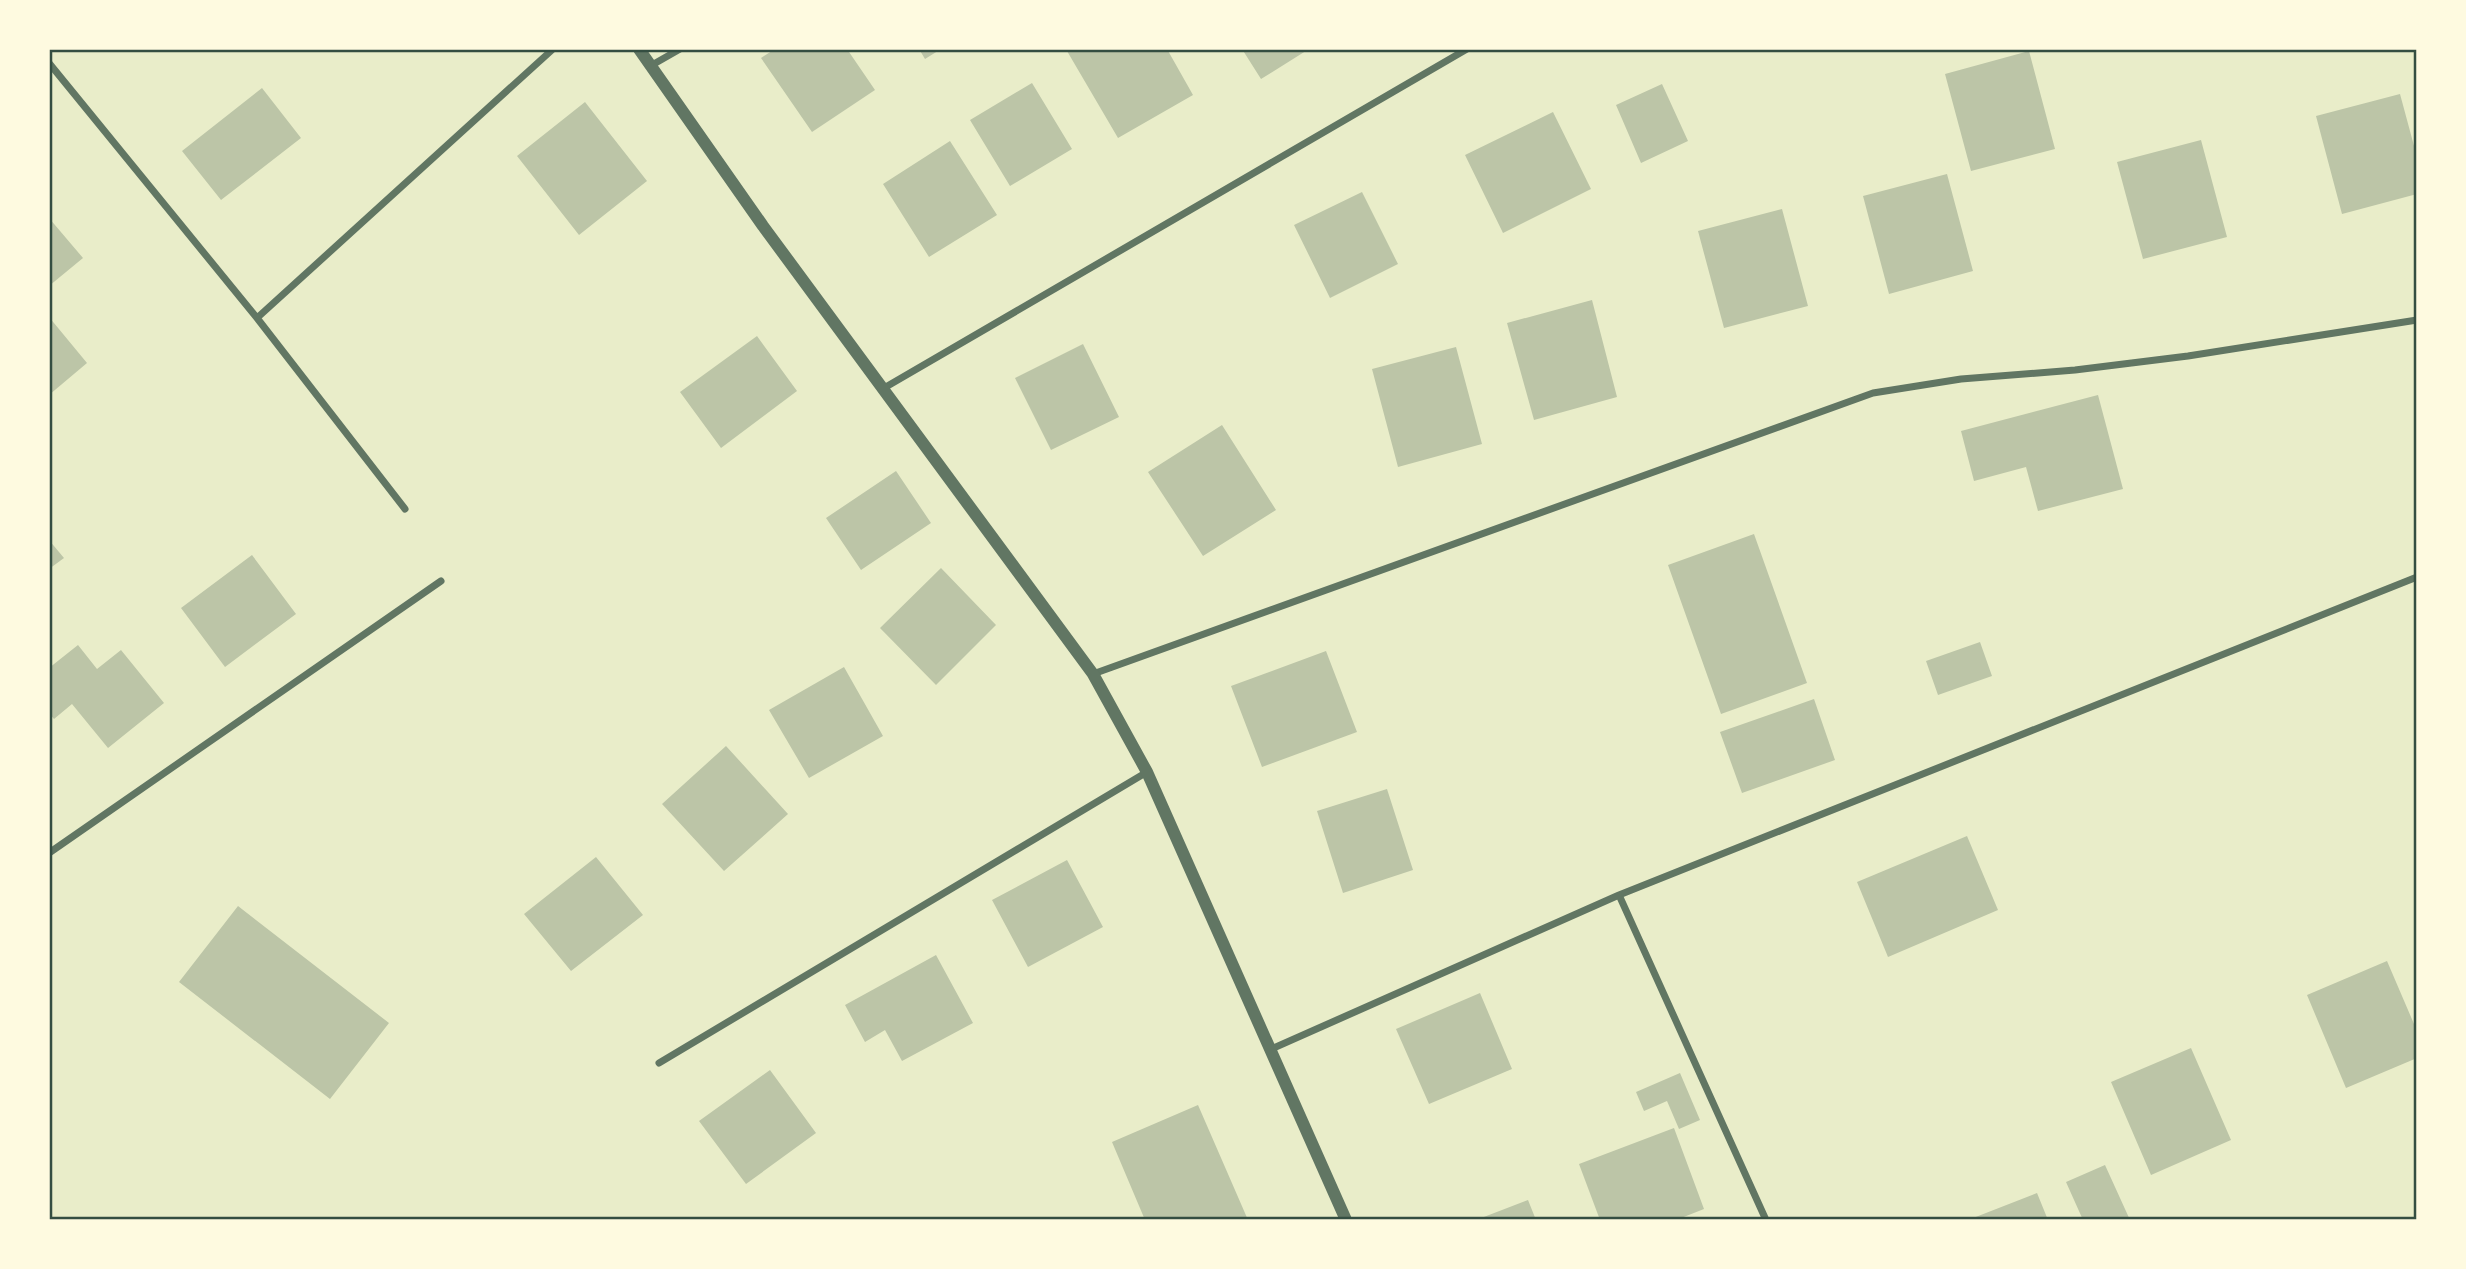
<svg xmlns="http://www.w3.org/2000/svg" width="2466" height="1269" font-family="Montserrat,sans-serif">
  <rect width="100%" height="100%" fill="#e9edc9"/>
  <path fill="#bcc5a7" d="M775,49H847L875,90L812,132L761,58Z
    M919,49H941L925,59Z
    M1071,49H1167L1193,95L1118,138L1067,51Z
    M1242,49H1309L1261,79Z
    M2029,51L2055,149L1971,171L1945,74Z
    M1032,83L1072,149L1010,186L970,120Z
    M1662,84L1688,141L1641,163L1616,105Z
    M262,88L301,138L221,200L182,151Z
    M2400,94L2417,157V194L2342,214L2316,116Z
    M585,102L647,181L579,235L517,156Z
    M1553,112L1591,189L1503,233L1465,155Z
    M2201,140L2227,237L2143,259L2117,162Z
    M950,141L997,215L929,257L883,184Z
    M1947,174L1973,271L1889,294L1863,196Z
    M1362,192L1398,264L1330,298L1294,225Z
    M1782,209L1808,306L1724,328L1698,231Z
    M49,218L83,258L49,286Z
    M1592,300L1617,397L1534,420L1507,323Z
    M49,317L87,363L49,395Z
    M757,336L797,391L721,448L680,392Z
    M1083,344L1119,417L1051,450L1015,378Z
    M1456,347L1482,444L1398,467L1372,369Z
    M2098,395L2123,489L2038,511L2026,467L1974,481L1961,431Z
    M1222,425L1276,510L1203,556L1148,472Z
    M896,471L931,523L861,570L826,518Z
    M1754,534L1807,683L1721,714L1668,565Z
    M49,540L64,558L49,569Z
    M252,555L296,614L225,667L181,608Z
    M941,568L996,625L936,685L880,628Z
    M1980,642L1992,676L1938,695L1926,661Z
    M78,645L97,669L121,650L164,703L108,748L72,704L54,719L49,713V668Z
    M1326,651L1357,732L1262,767L1231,686Z
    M844,667L883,736L809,778L769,710Z
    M1814,699L1835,760L1742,793L1720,732Z
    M726,746L788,814L724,871L662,804Z
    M1387,789L1413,870L1343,893L1317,811Z
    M1967,836L1998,910L1888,957L1857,882Z
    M596,857L643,915L571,971L524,914Z
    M1067,860L1103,927L1028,967L992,900Z
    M238,906L389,1023L330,1099L179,982Z
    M936,955L973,1023L902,1061L885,1030L865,1042L845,1005Z
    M2387,961L2417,1031V1058L2346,1088L2307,995Z
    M1480,993L1512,1069L1429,1104L1396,1029Z
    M2191,1048L2231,1140L2151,1175L2111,1082Z
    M770,1070L816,1133L746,1184L699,1121Z
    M1680,1073L1700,1120L1679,1129L1667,1101L1644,1111L1636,1092Z
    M1198,1105L1248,1220H1145L1112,1142Z
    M1674,1128L1704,1209L1676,1220H1600L1579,1164Z
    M2105,1165L2130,1220H2083L2066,1182Z
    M2037,1193L2048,1220H1968Z
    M1528,1200L1536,1220H1476Z"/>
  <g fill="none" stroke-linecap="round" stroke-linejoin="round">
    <path stroke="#617663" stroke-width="7" d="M49,63L257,318L405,509
      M652,65L680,49
      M257,318L553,49
      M884,388L1467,49
      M1093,674L1873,393L1961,379L2075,370L2188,356L2417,320
      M49,853L441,581
      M1619,895L1766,1220
      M1269,1050L1619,895L2417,577
      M659,1063L1147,772"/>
    <path stroke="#617663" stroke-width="12" d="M639,49L763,226L1093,674L1147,772L1346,1220"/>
  </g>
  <rect width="2466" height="1269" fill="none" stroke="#fefae0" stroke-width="102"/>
  <rect x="51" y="51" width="2364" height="1167" fill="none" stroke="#344e41" stroke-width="2.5"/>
</svg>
